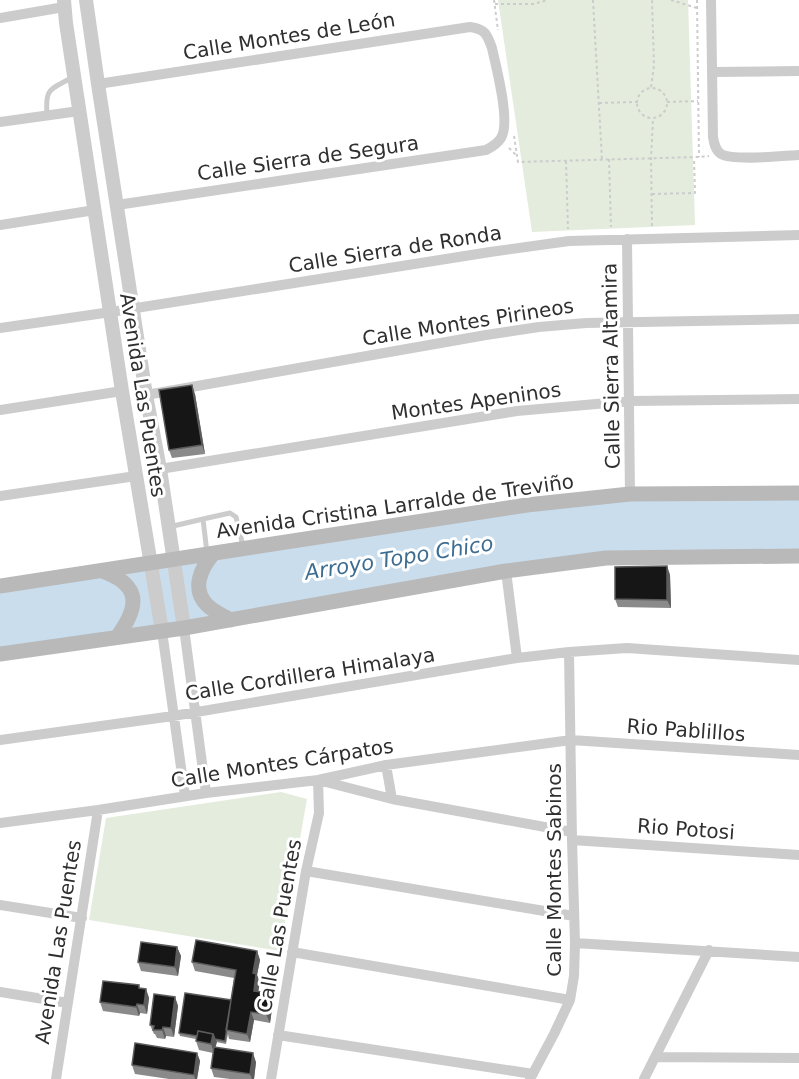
<svg xmlns="http://www.w3.org/2000/svg" width="799" height="1079" font-family="'DejaVu Sans',sans-serif">
  <rect width="100%" height="100%" fill="#fff"/>
  <path fill="#e4ecdd" d="M498,0H688L695,225L532,232Z
    M281,792L307,799L280,951L89,920L106,818Z"/>
  <path fill="#caddec" d="M799,493V556L606,558L0,654V586L527,505Z"/>
  <g fill="none" stroke-linecap="round" stroke-linejoin="round">
    <path stroke="#ccc" stroke-width="2" stroke-dasharray="3 3" stroke-linecap="butt" d="M494,0L498,30
      M593,0L602,160
      M671,0L697,8
      M697,0L699,157
      M495,4H533L548,0
      M651,87L654,66L652,0
      M637 103a15 15 0 1 1 30 0a15 15 0 1 1-30 0Z
      M667,102L698,101
      M599,103L636,102
      M514,136L518,162L699,157L709,156
      M509,148L517,156
      M609,159L611,227
      M566,161L568,229
      M652,194L695,193L694,159
      M652,226L651,159L653,119"/>
    <path stroke="#ccc" stroke-width="5" d="M47,115C45,87 50,90 73,77
      M169,527L203,519
      M207,553L203,519L230,513L236,517L243,546"/>
    <path stroke="#ccc" stroke-width="10" d="M711,0L713,137C714,143 715,150 721,154C733,161 783,156 799,155
      M0,18L64,7
      M712,72L799,71
      M98,84L470,27C485,29 487,34 492,48C496,67 511,122 501,138C498,143 492,147 486,150L117,205
      M0,122L79,111
      M0,225L95,210
      M627,239L630,494
      M0,328L111,312L490,252L569,241L799,235
      M146,395L486,335L539,327L586,323L799,319
      M0,410L122,391
      M160,469L517,411L630,401L799,399
      M0,496L136,476
      M506,571L517,658
      M184,628L206,793
      M162,631L185,796
      M0,740L173,716L517,658L569,652L627,648L799,660
      M386,765L392,799
      M0,823L98,810L206,793L318,780L386,765L571,740L799,755
      M572,840L799,855
      M306,871L574,916
      M0,905L82,918
      M575,943L799,957
      M292,952L570,1000
      M0,992L68,1003
      M278,1035L533,1074
      M655,1057L799,1058
      M56,1079L98,810
      M271,1079L306,871L319,813L318,780L392,799L572,832
      M530,1079L554,1034L570,1000L574,976L575,943L572,840L569,652
      M644,1079L709,950"/>
    <path stroke="#ccc" stroke-width="14" d="M64,0L66,23L122,391L162,631
      M86,0L98,84L146,395L160,469L184,628"/>
    <path stroke="#b9b9b9" stroke-width="15" d="M213,554C201,568 191,589 207,605C213,611 223,616 231,620
      M102,571C142,585 139,607 117,637
      M0,586L527,505L630,494L799,493
      M0,654L184,628L506,571L606,558L799,556"/>
  </g>
  <path fill="#8a8a8a" d="M195,394L205,454L172,458L169,450Z
    M667,566L670,575L671,608L618,607L615,599Z
    M177,947L181,956L178,976L141,971L138,962Z
    M257,951L260,960L257,975L260,982L258,991L270,993L273,1002L270,1023L254,1020L250,1042L229,1039L228,1034L226,1044L216,1042L215,1047L256,1062L254,1079H230L214,1077L211,1068L213,1053L199,1050L196,1041V1039L180,1036L179,1033L231,1000L234,978L195,971L192,962Z
    M140,988L146,989L149,998L147,1014L140,1013L139,1016L103,1011L100,1002Z
    M175,997L178,1006L174,1037L166,1036L165,1039L157,1038L155,1034H154L150,1025Z
    M197,1053L200,1061L197,1079H169L135,1074L132,1065Z"/>
  <path fill="#5c5c5c" d="M192,385L195,394L205,454L202,445Z
    M667,566L670,575L671,608L667,600Z
    M177,947L181,956L178,976L175,967Z
    M257,951L260,960L257,975L260,982L257,999L254,991L253,973Z
    M146,989L149,998L147,1014L144,1005Z
    M270,993L273,1002L270,1023L266,1014Z
    M175,997L178,1006L174,1037L171,1028Z
    M137,1004L140,1013L139,1016L136,1007Z
    M251,1012L254,1020L250,1042L247,1034Z
    M163,1027L166,1036L165,1039L162,1030Z
    M213,1034L217,1042L214,1053L211,1044Z
    M197,1053L200,1061L197,1079H195L194,1075Z
    M253,1053L256,1062L254,1079H252L250,1074Z"/>
  <path fill="#161616" stroke="#5c5c5c" stroke-width="1.5" d="M192,385L202,445L169,450L159,390Z
    M667,566V600L615,599V567Z
    M196,940L257,951L253,973L256,974L254,991L270,993L266,1014L251,1012L247,1034L226,1030L236,970L192,962Z
    M141,942L177,947L175,967L138,962Z
    M103,981L139,985V988L146,989L144,1005L137,1004L136,1007L100,1002Z
    M185,993L231,1000L225,1041L215,1039L213,1034L198,1031L197,1036L179,1033Z
    M154,994L175,997L171,1028L163,1027L162,1030H153L154,1026L150,1025Z
    M198,1031L213,1034L211,1044L196,1041Z
    M135,1043L197,1053L194,1075L132,1065Z
    M214,1047L253,1053L250,1074L211,1068Z"/>
  <g text-anchor="middle" stroke-width="6" stroke-linejoin="round" paint-order="stroke">
    <g font-size="20" fill="#2f2f2f" stroke="#fff">
      <text transform="translate(289 36) rotate(-9)" y="7">Calle Montes de León</text>
      <text transform="translate(308 158) rotate(-8)" y="7">Calle Sierra de Segura</text>
      <text transform="translate(395 249) rotate(-9)" y="7">Calle Sierra de Ronda</text>
      <text transform="translate(468 322) rotate(-9)" y="7">Calle Montes Pirineos</text>
      <text transform="translate(611 366) rotate(-91)" y="7">Calle Sierra Altamira</text>
      <text transform="translate(143 395) rotate(81)" y="7">Avenida Las Puentes</text>
      <text transform="translate(476 401) rotate(-8)" y="7">Montes Apeninos</text>
      <text transform="translate(395 506) rotate(-8)" y="7">Avenida Cristina Larralde de Treviño</text>
      <text transform="translate(310 674) rotate(-9)" y="7">Calle Cordillera Himalaya</text>
      <text transform="translate(686 730) rotate(4)" y="7">Rio Pablillos</text>
      <text transform="translate(282 763) rotate(-9)" y="7">Calle Montes Cárpatos</text>
      <text transform="translate(686 829) rotate(4)" y="7">Rio Potosi</text>
      <text transform="translate(554 870) rotate(-90)" y="7">Calle Montes Sabinos</text>
      <text transform="translate(279 926) rotate(-80)" y="7">Calle Las Puentes</text>
      <text transform="translate(58 942) rotate(-81)" y="7">Avenida Las Puentes</text>
    </g>
    <g font-size="21" font-style="italic" fill="#3d6c91" stroke="#fff">
      <text transform="translate(399 558) rotate(-9)" y="7">Arroyo Topo Chico</text>
    </g>
  </g>
</svg>
